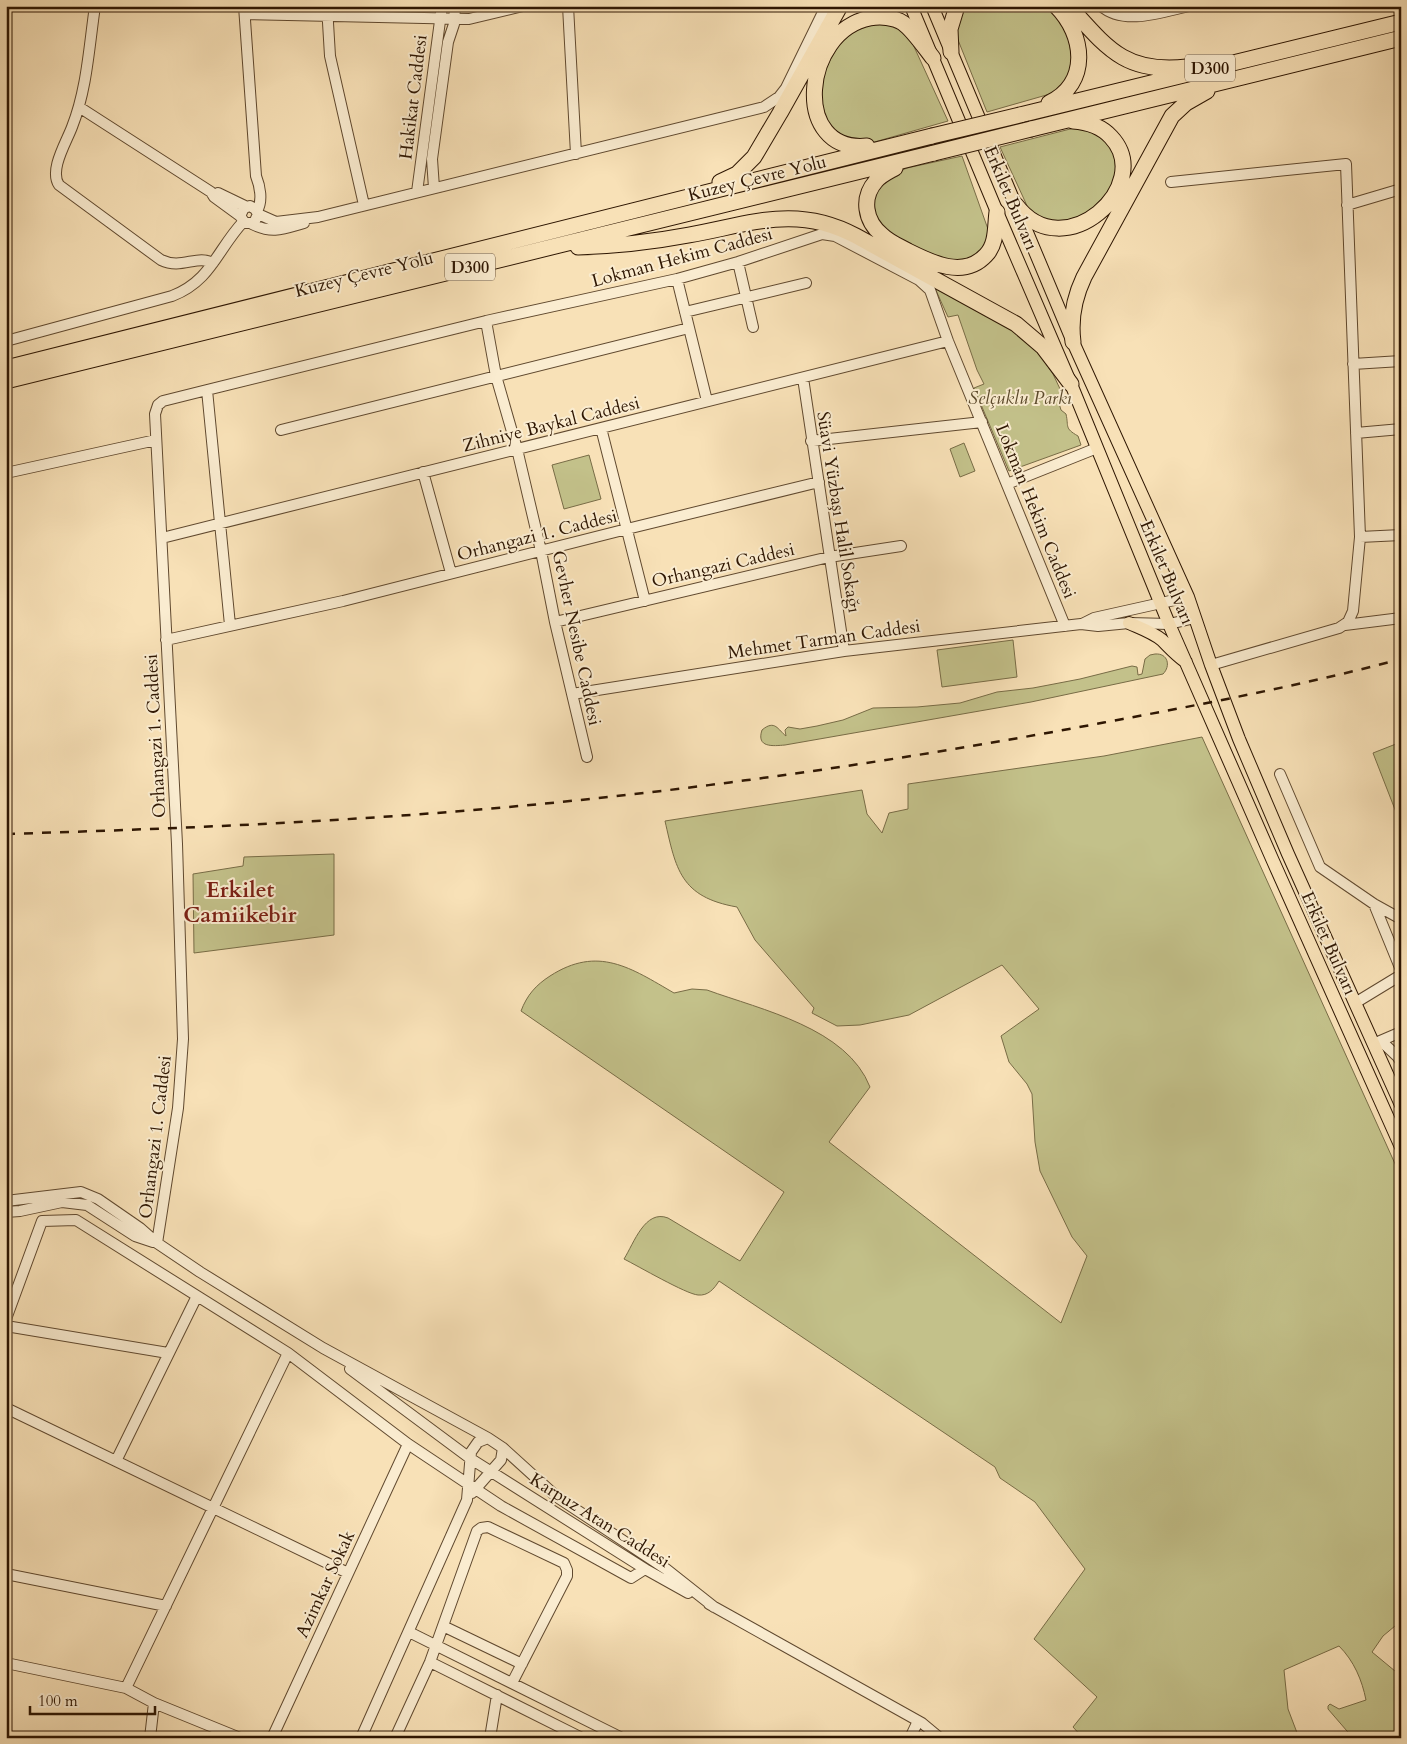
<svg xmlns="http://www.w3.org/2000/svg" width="1407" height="1744" font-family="Cardo,serif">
  <rect width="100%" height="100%" fill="#f8e1b7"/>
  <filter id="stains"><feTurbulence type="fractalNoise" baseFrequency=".004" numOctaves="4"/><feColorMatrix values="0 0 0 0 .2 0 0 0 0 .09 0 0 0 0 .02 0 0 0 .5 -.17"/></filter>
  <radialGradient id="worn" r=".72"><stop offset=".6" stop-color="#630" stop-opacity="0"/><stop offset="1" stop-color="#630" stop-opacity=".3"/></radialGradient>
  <path fill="#c3c18a" stroke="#786c46" d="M961,6H1049L1068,31L1073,69L1057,92L987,112L956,35Z
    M873,22L899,27L911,40L948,121L871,143L853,142L827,125L818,83L842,38Z
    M1074,128L1097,131L1116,154L1115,183L1090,213L1054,224L1029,210L1000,147Z
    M962,156L989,232V237L977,258L948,263L882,230L870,205L882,179L907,168Z
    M934,286L1027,336L1053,374L1061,391V396L1058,400L1061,410L1066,414C1069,427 1064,428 1078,436L1081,445L1009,471L974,388L984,384L977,370L958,315L948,317Z
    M964,443L975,471L960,477L950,449Z
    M589,455L601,499L564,509L552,465Z
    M1013,640L1017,677L942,687L937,650Z
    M1155,654C1168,653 1171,666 1163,674L1031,702L785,745C773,746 756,748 762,730C775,719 778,730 786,736L785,730L788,727L800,729L817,726L843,720L873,708L917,707L960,703L997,692L1033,688L1080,679L1132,666L1137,667L1138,675L1142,674L1145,659L1150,655Z
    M1202,737L1401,1177V1621L1383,1636L1372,1652L1401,1676V1738H1353L1328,1709V1706L1330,1704L1339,1709L1366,1700C1362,1680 1354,1661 1339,1646L1284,1670L1288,1709L1299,1738H1083L1073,1727L1097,1697L1034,1639L1085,1569L1035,1502L1000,1478L995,1467L719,1281C714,1289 708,1296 698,1295C686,1294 638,1266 624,1259C634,1243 645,1209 668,1218L740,1261L784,1192L521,1011C527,995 536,985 550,976C598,945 631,968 674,993L692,989L707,990C762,1010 847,1028 870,1087L829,1142L1061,1323L1087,1256L1072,1237L1040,1171L1035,1142L1032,1094L1027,1084L1009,1062L1001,1036L1039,1009L1002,965L909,1015L860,1025L837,1026L812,1013L814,1008L755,940L737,907C680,897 676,869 665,821L862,790L867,814L882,833L889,813L908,809V784L1104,756Z
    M1401,742V825L1373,753Z
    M334,854V935L194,953L193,874L243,866L244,857Z"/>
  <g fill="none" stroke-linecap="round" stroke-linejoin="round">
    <defs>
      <path id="minor" d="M95,6C89,47 87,89 72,127C66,143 49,170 59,185L161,260C182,270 197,254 213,263
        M244,6L256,176C260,186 263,201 257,211
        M327,6L330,56L364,205
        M568,6L576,154
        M1101,6C1124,26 1162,12 1189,6
        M245,14L469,19L523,6
        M79,107L211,192L214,197L240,216L245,223H254L258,214L255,209L250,206L244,208L240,216
        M1171,182L1346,164L1360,537L1353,611L1348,622L1339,628L1211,665
        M434,188L432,159L448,42L454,24L455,6
        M417,192L442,6
        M218,193L247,207
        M1347,205L1401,189
        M258,214L276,222L318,217L764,107L779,97L786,88L826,6
        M252,224C272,234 283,229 304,223
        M738,262L753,327
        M677,279L707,401
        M685,312L806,283
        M486,321L496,376L517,449L541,551L555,622L587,757
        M6,341L172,296C211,281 217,250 243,222
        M1353,364L1401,361
        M803,378L844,651
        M601,428L645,601
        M281,430L689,328
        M1356,433L1401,429
        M811,441L982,422
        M423,472L451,573
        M6,473L156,440
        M1007,484L1097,448
        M1360,537L1401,535
        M162,538L948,341
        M555,622L829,557L901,546
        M1082,624L1094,618L1188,597
        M230,625L207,390L486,321L677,279L738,262L822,234L835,236L919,280L930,290L948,341L1065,626
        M1345,625L1401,618
        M166,640L343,601L627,529L819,482
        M572,694L844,651L1081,624L1098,626L1129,623L1169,624L1195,618
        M1280,774L1320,867L1374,904L1401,919
        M1374,904L1401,970
        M1355,1003L1401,975
        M1381,1041L1397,1056L1401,1062
        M1373,1044L1401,1032
        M6,1201L81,1192L98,1199L140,1228L157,1243L200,1272L323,1348L488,1438L503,1448L557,1497L666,1569L714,1607
        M6,1212L20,1211L62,1202L87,1205L135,1236L153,1242
        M157,1243L178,1108L183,1039L177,844L155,414L158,405L163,401L207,390
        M6,1319L42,1221L76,1220L288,1353L408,1444L501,1506L631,1578L645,1569
        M6,1326L168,1353
        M350,1369L471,1459L645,1569L688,1593
        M6,1408L348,1573
        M116,1461L197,1296
        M472,1493L501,1460L503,1448
        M6,1574L166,1606
        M709,1604L922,1723L940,1738
        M443,1626L522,1664
        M409,1632L622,1738
        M430,1662L582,1738
        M6,1663L126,1688L154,1703L240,1738
        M126,1688L288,1353
        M150,1738L154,1703
        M272,1738L408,1444
        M361,1738L467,1500L471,1452L478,1442L488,1438
        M395,1738L430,1662L477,1531L481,1528L488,1527L564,1563L567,1570V1576L512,1683
        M490,1738L497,1695
        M910,1738L918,1721"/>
      <path id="major" d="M911,6L997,212L1071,384L1169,624L1273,861L1401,1147
        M932,6L1073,342L1188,597L1211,665L1239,739L1288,854L1401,1105
        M1129,623C1140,628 1152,632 1162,640C1171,649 1175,654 1186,662"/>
      <path id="highway" d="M1069,6C1107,48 1125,74 1187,67
        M951,52L950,29L957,6
        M1049,103C1090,83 1085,35 1056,6
        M1020,115L1401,22
        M1031,129L1401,38
        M867,146C791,154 802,31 870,18C880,16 894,17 903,23C913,30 925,48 933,58
        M895,168C888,172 881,175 876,181C861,198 865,221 882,235C889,242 899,246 908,251C932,263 964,279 986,255C997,244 995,226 997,212
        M720,182L737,174L754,157L780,113L840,6
        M1016,205C1064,269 1156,185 1111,137C1102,127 1087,122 1073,121
        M578,247C615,246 652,242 689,235C751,224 796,204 856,236L1016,324L1043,347L1071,384
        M1073,342C1070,319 1074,298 1084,277L1172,116L1186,103L1207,91
        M6,368L932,136
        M6,381L934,153"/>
    </defs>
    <use href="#minor" stroke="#60492f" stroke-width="12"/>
    <use href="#major" stroke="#2e1602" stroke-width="14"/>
    <use href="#highway" stroke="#2e1602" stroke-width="17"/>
    <use href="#minor" stroke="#faecd0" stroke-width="10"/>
    <use href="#major" stroke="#f8e1b7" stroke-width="12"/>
    <use href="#highway" stroke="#f8e1b7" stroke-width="15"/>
    <path stroke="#2e1602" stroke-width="2.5" stroke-dasharray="9 9" stroke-linecap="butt" d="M6,834C136,830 266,825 395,816C630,800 865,767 1096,724C1198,705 1300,686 1401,659"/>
    <defs>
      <path id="highway-bridge" d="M932,136L1020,115
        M934,153L1031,129"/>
    </defs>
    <use href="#highway-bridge" stroke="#2e1602" stroke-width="17" stroke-linecap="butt"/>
    <use href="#highway-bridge" stroke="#f8e1b7" stroke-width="15"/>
  </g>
  <g text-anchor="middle" stroke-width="4" stroke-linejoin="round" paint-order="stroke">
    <g fill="#faecd0" stroke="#6b5640" stroke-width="1">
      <rect x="1185" y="54.5" width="50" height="27" rx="4"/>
      <rect x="445" y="253.5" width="50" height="27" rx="4"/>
    </g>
    <g font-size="16" font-weight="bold" fill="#2e1602">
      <text x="1210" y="74">D300</text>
      <text x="470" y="273">D300</text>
    </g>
    <g font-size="18" fill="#2e1602" stroke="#faecd0">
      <text transform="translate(413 97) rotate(-83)" y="6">Hakikat Caddesi</text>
      <text transform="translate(757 178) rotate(-14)" y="6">Kuzey Çevre Yolu</text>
      <text transform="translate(1011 198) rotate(67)" y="6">Erkilet Bulvarı</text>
      <text transform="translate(682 257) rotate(-15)" y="6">Lokman Hekim Caddesi</text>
      <text transform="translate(364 274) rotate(-14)" y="6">Kuzey Çevre Yolu</text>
      <text transform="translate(551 424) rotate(-14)" y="6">Zihniye Baykal Caddesi</text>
      <text transform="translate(1036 511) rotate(68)" y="6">Lokman Hekim Caddesi</text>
      <text transform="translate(839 512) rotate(81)" y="6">Süavi Yüzbaşı Halil Sokağı</text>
      <text transform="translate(537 535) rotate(-14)" y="6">Orhangazi 1. Caddesi</text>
      <text transform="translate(723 565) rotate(-13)" y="6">Orhangazi Caddesi</text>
      <text transform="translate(1167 572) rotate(67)" y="6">Erkilet Bulvarı</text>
      <text transform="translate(577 638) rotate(78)" y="6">Gevher Nesibe Caddesi</text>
      <text transform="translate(824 639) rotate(-8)" y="6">Mehmet Tarman Caddesi</text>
      <text transform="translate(155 736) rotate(-93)" y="6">Orhangazi 1. Caddesi</text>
      <text transform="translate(1329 943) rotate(66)" y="6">Erkilet Bulvarı</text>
      <text transform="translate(155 1137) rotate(-83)" y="6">Orhangazi 1. Caddesi</text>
      <text transform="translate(600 1520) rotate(32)" y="6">Karpuz Atan Caddesi</text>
      <text transform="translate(325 1584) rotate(-65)" y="6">Azimkar Sokak</text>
    </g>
    <g font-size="18" font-style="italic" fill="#5b492b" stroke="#faecd0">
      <text x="1020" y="404">Selçuklu Parkı</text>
    </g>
    <g font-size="22" font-weight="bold" fill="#7a1f14" stroke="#faecd0">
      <text x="240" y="897">Erkilet<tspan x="240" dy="25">Camiikebir</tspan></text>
    </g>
  </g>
  <rect width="1407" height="1744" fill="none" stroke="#f8e1b7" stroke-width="25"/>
  <rect x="8" y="8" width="1392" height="1729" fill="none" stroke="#2e1602" stroke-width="2.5"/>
  <rect x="12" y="12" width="1382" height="1719" fill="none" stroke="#2e1602"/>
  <path d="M30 1706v8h125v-8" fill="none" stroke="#2e1602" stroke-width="2.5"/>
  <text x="38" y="1706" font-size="15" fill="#2e1602" stroke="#faecd0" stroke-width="4" paint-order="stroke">100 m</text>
  <rect width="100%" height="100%" filter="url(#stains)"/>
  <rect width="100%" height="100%" fill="url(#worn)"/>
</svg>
